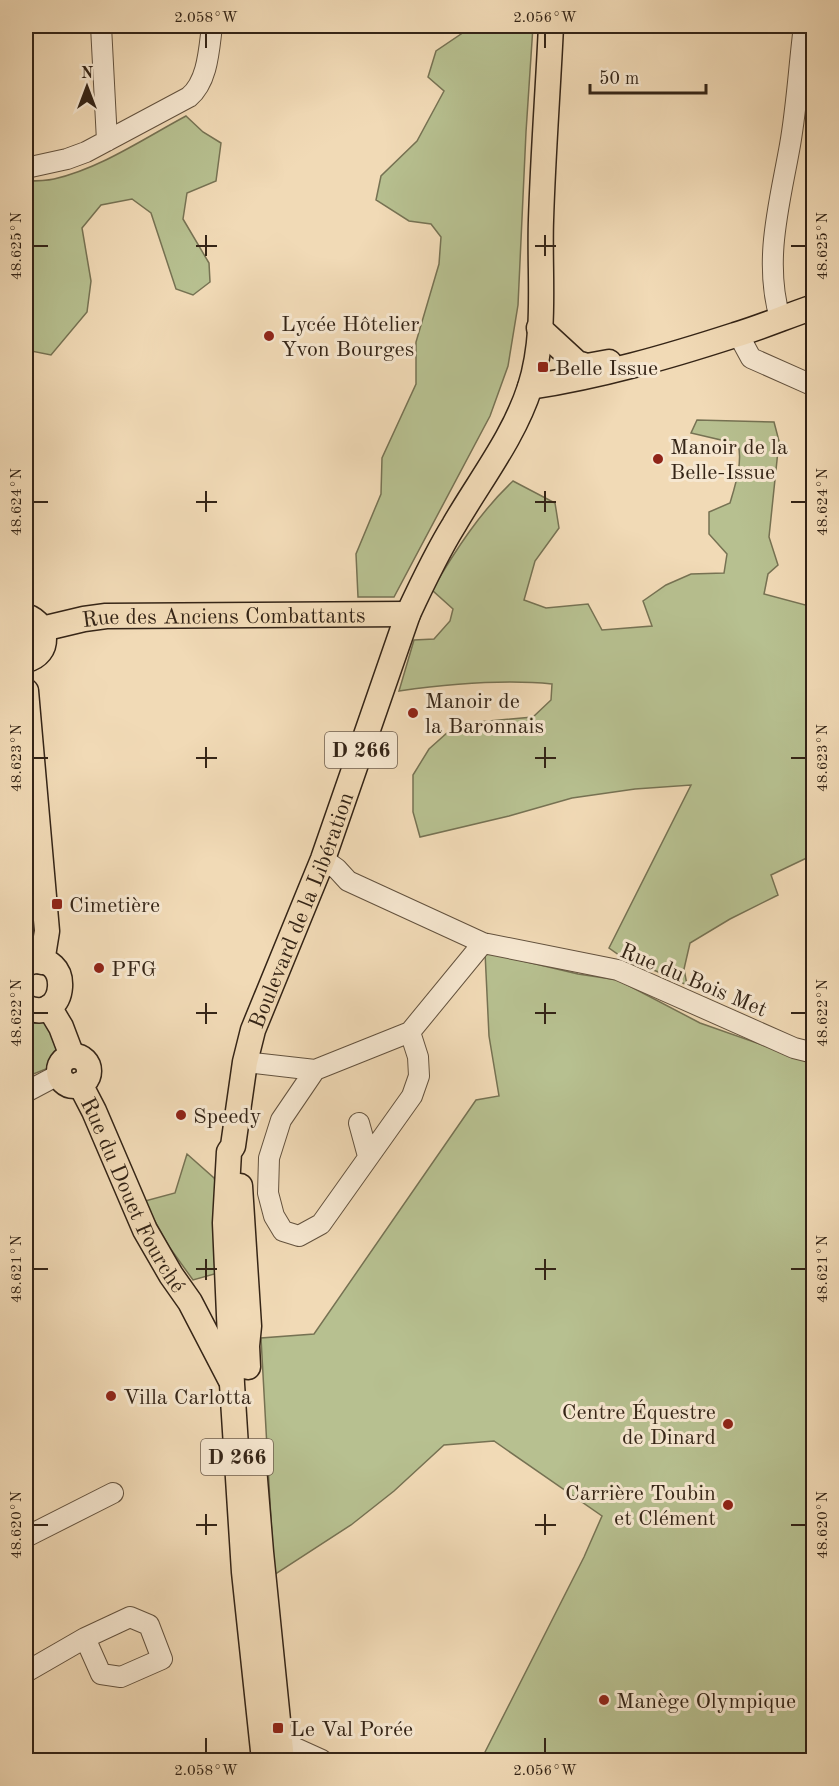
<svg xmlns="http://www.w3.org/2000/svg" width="839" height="1786" font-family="'Old Standard TT',serif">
  <rect width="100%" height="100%" fill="#f1dab6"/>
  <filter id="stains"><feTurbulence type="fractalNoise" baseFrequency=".00333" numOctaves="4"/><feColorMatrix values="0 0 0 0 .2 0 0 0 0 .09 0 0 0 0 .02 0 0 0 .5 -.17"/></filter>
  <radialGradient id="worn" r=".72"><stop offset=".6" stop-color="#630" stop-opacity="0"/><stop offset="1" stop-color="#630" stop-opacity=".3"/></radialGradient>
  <path fill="#b7c090" stroke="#767253" stroke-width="1.5" d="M473,26H533L526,132L518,305L508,366L490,416L394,597H358L356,554L381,494L382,458L416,384V342L439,264L441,237L431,224L409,221L376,200L381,176L417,141L444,91L428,77L436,51Z
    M186,116L203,132L221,143L216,181L187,193L183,219L209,263L210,282L193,295L176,289L151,213L132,199L101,205L82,228L91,281L87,312L51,355L26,350V181C35,181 45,181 54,179C101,168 143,139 186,116Z
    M697,420L774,422L779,441L769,537L778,565L768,574L764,594L813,607V855L771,875L778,895L730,919L690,943L684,969L687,985L656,971L629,962L609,948L691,785L635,789L572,798L509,816L420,837L413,812V775L429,749L457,724L533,717L551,700L552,684C502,679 449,684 399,691L414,640L434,639L450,621L453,609L432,590C455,551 480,512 513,481L555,503L559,528L535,561L524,600L546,608L588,604L602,630L652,626L643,601L666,585L691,574L724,573L727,554L709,534V512L730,503C735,486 743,462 738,444L691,433Z
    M32,881L39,942L26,959V883Z
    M485,952L578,974L618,980L700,1023L788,1054L813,1060V1760H481L584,1557L602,1516L494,1441L444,1445L394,1491L351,1525L274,1575L261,1338L314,1334L476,1100L499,1096L489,1036Z
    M48,1021L63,1051L51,1067L26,1077V1024Z
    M187,1154L214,1178L218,1189V1273L193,1280L170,1248L147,1207L145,1201L175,1193Z"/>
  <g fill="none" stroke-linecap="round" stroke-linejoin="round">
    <defs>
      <path id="minor" d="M101,26L107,141
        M26,168L67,159L86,152L189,97C208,81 209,49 212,26
        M780,318C763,260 780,202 790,145C797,105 799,65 804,26
        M738,334L751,358L814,386
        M323,859L337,869L348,881L483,943L618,970L794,1048L814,1053
        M245,1062L315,1070L410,1032L483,943
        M315,1070L281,1120L269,1158L268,1193L274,1216L283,1231L299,1236L321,1224L412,1096L419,1076L418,1057L410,1032
        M26,1092L60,1074
        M359,1123L368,1156
        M26,1537L113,1493
        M26,1672L85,1638L130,1617L149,1625L162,1659L121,1677L101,1674L85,1638
        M280,1741L322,1760"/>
      <g id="major">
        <path d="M539,328L577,363L587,366L609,362"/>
        <path d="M530,387C601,376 667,357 735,335C762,327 787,316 814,307"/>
        <path d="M26,616C49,624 51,654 26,660"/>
        <path id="s1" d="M42,629L84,619L106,616L408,614"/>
        <path d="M26,691L47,931L42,962"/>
        <path d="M26,1007C68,1027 74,948 28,963"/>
        <path d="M49,1007L61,1027L72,1056"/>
        <circle cx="74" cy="1071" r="15"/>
        <path id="s2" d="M80,1084L94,1111L145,1230L171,1275L190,1302L230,1379"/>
        <path d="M240,1186L249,1326L247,1346L248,1367"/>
        <path d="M253,1455L261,1552L282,1760"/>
        <path id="s3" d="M264,1760L244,1572L232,1384L225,1223L229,1152L233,1146L245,1062L253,1030L323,859L408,614C422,584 436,554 454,525C480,480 514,437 530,387C547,334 539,275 541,220C543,155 548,90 551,26"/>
      </g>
    </defs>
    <use href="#minor" stroke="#63523e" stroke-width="22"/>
    <use href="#major" stroke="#342416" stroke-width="27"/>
    <use href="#minor" stroke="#f6e7d0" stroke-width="20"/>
    <use href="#major" stroke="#f1dab6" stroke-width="24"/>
  </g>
  <path fill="none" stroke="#342416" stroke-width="2" d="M206,33V48M545,33V48M206,235V256M545,235V256M33,246H48M196,246H217M535,246H556M791,246H806M206,491V512M545,491V512M33,502H48M196,502H217M535,502H556M791,502H806M206,747V768M545,747V768M33,758H48M196,758H217M535,758H556M791,758H806M206,1003V1024M545,1003V1024M33,1013H48M196,1013H217M535,1013H556M791,1013H806M206,1259V1280M545,1259V1280M33,1269H48M196,1269H217M535,1269H556M791,1269H806M206,1514V1535M545,1514V1535M33,1525H48M196,1525H217M535,1525H556M791,1525H806M206,1738V1753M545,1738V1753"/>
  <g fill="#8f2418" stroke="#f6e7d0" stroke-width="2">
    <circle cx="269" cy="336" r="6"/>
    <rect x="537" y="361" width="12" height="12" rx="3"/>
    <circle cx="658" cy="459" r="6"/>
    <circle cx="413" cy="713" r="6"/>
    <rect x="51" y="898" width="12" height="12" rx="3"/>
    <circle cx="99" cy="968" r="6"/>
    <circle cx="181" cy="1115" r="6"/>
    <circle cx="111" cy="1396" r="6"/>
    <circle cx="728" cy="1424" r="6"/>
    <circle cx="728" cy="1505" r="6"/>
    <circle cx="604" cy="1700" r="6"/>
    <rect x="272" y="1722" width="12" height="12" rx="3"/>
  </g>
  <g text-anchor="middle" stroke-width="6" stroke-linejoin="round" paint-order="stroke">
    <g fill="#f6e7d0" stroke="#6e5e4e" stroke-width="1.5">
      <rect x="325" y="732" width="72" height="36" rx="4.5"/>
      <rect x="201" y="1439" width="72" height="36" rx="4.5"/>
    </g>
    <g font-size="21" font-weight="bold" fill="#342416">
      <text x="361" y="757">D 266</text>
      <text x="237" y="1464">D 266</text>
    </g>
    <g font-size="22" fill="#342416" stroke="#f6e7d0" text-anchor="start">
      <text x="281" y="331">Lycée Hôtelier<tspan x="281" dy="25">Yvon Bourges</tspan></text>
      <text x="555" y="375">Belle Issue</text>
      <text x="670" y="454">Manoir de la<tspan x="670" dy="25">Belle-Issue</tspan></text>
      <text x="425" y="708">Manoir de<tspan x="425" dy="25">la Baronnais</tspan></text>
      <text x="69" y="912">Cimetière</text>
      <text x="111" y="976">PFG</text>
      <text x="193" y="1123">Speedy</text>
      <text x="123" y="1404">Villa Carlotta</text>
      <text x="716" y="1419" text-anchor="end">Centre Équestre<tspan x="716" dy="25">de Dinard</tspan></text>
      <text x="716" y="1500" text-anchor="end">Carrière Toubin<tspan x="716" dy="25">et Clément</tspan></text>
      <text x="616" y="1708">Manège Olympique</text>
      <text x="290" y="1736">Le Val Porée</text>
    </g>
    <g font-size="22" fill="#342416" stroke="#f6e7d0">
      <text dy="8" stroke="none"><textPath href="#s1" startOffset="183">Rue des Anciens Combattants</textPath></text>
      <text dy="8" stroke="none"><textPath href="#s3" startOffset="864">Boulevard de la Libération</textPath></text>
      <text transform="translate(694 979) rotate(23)" y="8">Rue du Bois Met</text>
      <text dy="8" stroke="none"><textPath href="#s2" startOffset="123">Rue du Douet Fourché</textPath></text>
    </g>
  </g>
  <rect width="839" height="1786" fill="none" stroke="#f1dab6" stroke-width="66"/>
  <g transform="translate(87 87)" stroke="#f6e7d0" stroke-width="4.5" paint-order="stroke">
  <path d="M0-4.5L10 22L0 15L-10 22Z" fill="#342416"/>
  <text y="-9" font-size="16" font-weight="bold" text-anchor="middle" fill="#342416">N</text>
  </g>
  <path d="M590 84v9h116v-9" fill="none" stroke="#342416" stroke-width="3"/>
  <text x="599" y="84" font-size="18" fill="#342416" stroke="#f6e7d0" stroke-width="4.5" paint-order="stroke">50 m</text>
  <rect x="33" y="33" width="773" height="1720" fill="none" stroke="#342416" stroke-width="2"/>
  <g font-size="15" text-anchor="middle" fill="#342416">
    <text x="206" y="22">2.058°W</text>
    <text x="545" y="22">2.056°W</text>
    <text transform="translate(16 246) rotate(-90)" y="5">48.625°N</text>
    <text transform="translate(822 246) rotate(-90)" y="5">48.625°N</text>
    <text transform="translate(16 502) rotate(-90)" y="5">48.624°N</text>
    <text transform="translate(822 502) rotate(-90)" y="5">48.624°N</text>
    <text transform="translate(16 758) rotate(-90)" y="5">48.623°N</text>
    <text transform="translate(822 758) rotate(-90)" y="5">48.623°N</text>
    <text transform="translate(16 1013) rotate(-90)" y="5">48.622°N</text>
    <text transform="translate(822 1013) rotate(-90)" y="5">48.622°N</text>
    <text transform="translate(16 1269) rotate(-90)" y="5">48.621°N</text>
    <text transform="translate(822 1269) rotate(-90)" y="5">48.621°N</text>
    <text transform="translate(16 1525) rotate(-90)" y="5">48.620°N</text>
    <text transform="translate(822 1525) rotate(-90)" y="5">48.620°N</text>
    <text x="206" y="1775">2.058°W</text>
    <text x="545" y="1775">2.056°W</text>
  </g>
  <rect width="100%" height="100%" filter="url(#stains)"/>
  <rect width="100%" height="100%" fill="url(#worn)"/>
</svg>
